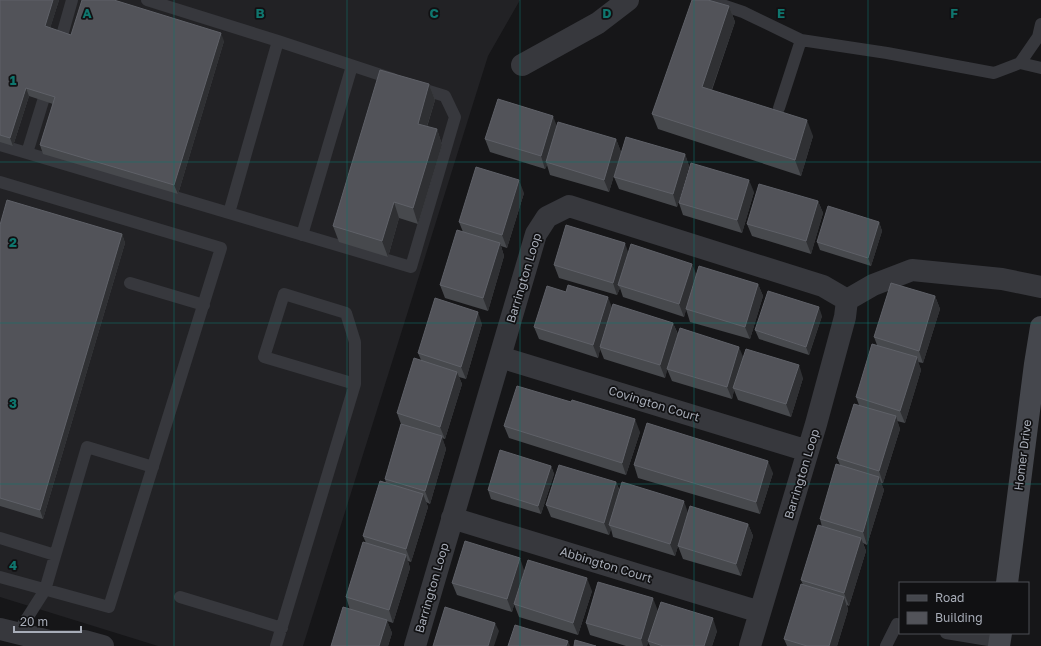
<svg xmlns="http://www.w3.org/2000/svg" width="1041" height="646" font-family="'Golos Text',sans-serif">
  <rect width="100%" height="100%" fill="#161618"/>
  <path fill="#222225" d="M0,0H520L488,56L303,646H158L0,597Z"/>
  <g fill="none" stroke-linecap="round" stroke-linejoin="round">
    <path stroke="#37383d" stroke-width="12" d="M147,0L278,41L393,79
      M708,0L743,12L801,40L779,108
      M61,39L72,0
      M801,40L887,53L994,73L1020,63L1038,37L1041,24
      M1020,63L1041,68
      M0,145L411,267L455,117L445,96L416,87
      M27,153L43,101
      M0,182L221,248L109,607L0,577
      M229,213L278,41
      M302,235L352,66
      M130,283L204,305
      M0,538L55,555
      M180,597L282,628
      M946,633L1000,642
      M17,634L45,590L87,447L153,467
      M276,646L355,384V342L346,313L284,294L264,357L355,384
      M886,646L897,624L900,625"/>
    <path stroke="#37383d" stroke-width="22" d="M522,65L598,23L628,0
      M847,300L873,285L912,270L1002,279L1041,287
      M500,357L808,451
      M452,518L760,612
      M0,629L49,641H85L103,646
      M415,646L536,234L547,217L569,206L823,286L847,300L845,317L816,424L750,646"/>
    <path stroke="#45474d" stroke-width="22" d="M1007,583L1035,364L1041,327
      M999,646L1001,633"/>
  </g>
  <path fill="#47494d" d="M0,0H59L50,28L71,35L224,41L178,194L43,154L40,145L53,104L29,96L13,146L0,142Z
    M729,6L735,22L712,90L813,136L801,176L658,129L652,114Z
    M429,84L435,100L427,127L437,129L442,145L418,224L399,218L388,257L339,242L333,226Z
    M557,126L616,139L621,152L609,192L550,175L547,165L545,169L490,152L485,139Z
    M685,154L689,166L677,207L619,189L614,177Z
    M754,192L742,233L683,215L679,203Z
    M524,193L507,248L501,246L504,256L488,311L445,298L440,285L463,232L459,222Z
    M818,201L823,213L811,254L752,236L747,224Z
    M879,222L882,231L871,266L820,250L817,242Z
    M0,225L122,234L125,243L43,519L0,506Z
    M629,253L696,275L758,284L763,296L750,339L690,322L686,309L684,317L623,297L620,288L617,295L559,278L554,265Z
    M935,296L940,309L923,363L918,362L921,370L905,423L897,421L900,429L883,483H881L884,490L867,545L863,543L866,551L849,606L847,605L848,610L837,646H787L784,639L803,585L801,580L822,527L820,519L840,465L837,458L859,405L856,397L877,345L874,337Z
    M612,307L673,323L678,334L803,378L791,417L738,400L734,390L732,399L672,381L667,369L665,378L604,359L600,349L598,358L539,339L534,327Z
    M822,316L809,355L759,339L755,330Z
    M482,324L466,379L459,377L462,384L445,439L442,438L446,449L430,504L426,502L428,507L411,562L408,561L410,568L393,623L387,621L392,633L388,646H331L350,610L346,597L366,543L363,536L386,483L385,479L401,424L397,413L421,360L418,353Z
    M571,402L640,432L626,475L509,438L504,426Z
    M634,465L773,473L760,514L638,478Z
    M551,466L554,474L541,514L491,499L488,490Z
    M616,482L620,491L688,513L748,524L753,536L741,576L683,559L678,546L684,526L675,556L613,537L611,529L609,535L551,517L546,505Z
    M524,570L512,612L457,595L452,583Z
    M592,591L578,635L519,617L514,604Z
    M658,611L717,631L712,646H650L648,642L647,646H626L590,635L586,623Z"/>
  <path fill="#2f3033" d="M53,0H59L48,35L45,26Z
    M729,6L735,22L707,103L702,87Z
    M221,33L224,41L178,194L174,185Z
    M429,84L435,100L423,139L418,124Z
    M26,88L29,96L13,146L10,138Z
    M553,116L558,129L546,162L547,165L545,169L541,156Z
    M807,120L813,136L801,176L795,160Z
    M437,129L442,145L418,224L413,208Z
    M616,139L621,152L609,192L604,180Z
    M685,154L689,166L677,207L673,194Z
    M519,180L524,193L507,248L502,235Z
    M749,180L754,192L742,233L737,220Z
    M818,201L823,213L811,254L806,241Z
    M394,202L399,218L388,257L382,241Z
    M879,222L882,231L871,266L868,258Z
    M122,234L125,243L43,519L40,510Z
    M500,243L504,256L488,311L483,298Z
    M625,243L629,255L618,285L620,288L617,295L613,283Z
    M692,264L697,276L684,317L679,304Z
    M758,284L763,296L750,339L745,327Z
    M935,296L940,309L923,363L919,351Z
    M608,297L613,310L600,347V349L598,358L593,345Z
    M819,307L822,316L809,355L806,347Z
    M478,312L482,324L466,379L461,367Z
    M673,323L678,335L665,378L660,365Z
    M739,347L744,359L733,388L734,390L732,399L727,387Z
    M917,357L921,370L905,423L900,411Z
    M799,365L803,378L791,417L786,404Z
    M457,372L462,384L445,439L440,427Z
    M896,416L900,429L883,483L879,471Z
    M635,419L640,432L626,475L622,463Z
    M442,436L446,449L430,504L425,491Z
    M768,461L773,473L760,514L756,502Z
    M551,466L554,474L541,514L538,506Z
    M879,477L884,490L867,545L863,532Z
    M616,482L621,495L609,525L611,529L609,535L604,523Z
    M423,494L428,507L411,562L406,549Z
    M684,501L688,513L675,556L670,544Z
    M748,524L753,536L741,576L736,564Z
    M861,538L866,551L849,606L844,593Z
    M406,555L410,568L393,623L389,610Z
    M520,558L524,570L512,612L507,599Z
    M587,578L592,591L578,635L573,623Z
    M844,597L848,610L837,646H829Z
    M653,598L658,611L647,646H643L641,639Z
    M713,618L717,631L712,646H704Z
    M387,620L392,633L388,646H379Z
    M495,623L499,631L494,646H488Z
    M568,641L570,646H566Z"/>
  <path fill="#525359" stroke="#5f6168" d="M0,0H53L45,26L71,35L82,0H114L221,33L174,185L40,145L55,97L26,88L10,138L0,135Z
    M692,0H708L729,6L702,87L807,120L795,160L652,114Z
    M380,70L429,84L418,124L437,129L413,208L394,202L382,241L333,226Z
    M498,99L553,116L541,156L485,139Z
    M558,122L616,139L604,180L546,162Z
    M626,137L685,154L673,194L614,177Z
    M691,163L749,180L737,220L679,203Z
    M476,167L519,180L502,235L459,222Z
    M759,184L818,201L806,241L747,224Z
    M7,200L122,234L40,510L0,498V225Z
    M828,206L879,222L868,258L817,242Z
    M566,225L625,243L613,283L554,265Z
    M457,230L500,243L483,298L440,285Z
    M631,244L692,264L679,304L618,285Z
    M699,266L758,284L745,327L686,309Z
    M891,283L935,296L919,351L874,337Z
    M568,285L608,297L593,345L534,327L547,286L566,292Z
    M768,291L819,307L806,347L755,330Z
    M435,298L478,312L461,367L418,353Z
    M613,304L673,323L660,365L600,347Z
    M680,328L739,347L727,387L667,369Z
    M872,344L917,357L900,411L856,397Z
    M746,349L799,365L786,404L733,388Z
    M414,358L457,372L440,427L397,413Z
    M517,386L571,402L572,400L635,419L622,463L504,426Z
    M854,404L896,416L879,471L837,458Z
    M647,423L768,461L756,502L634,465Z
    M401,424L442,436L425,491L385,479Z
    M500,450L551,466L538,506L488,490Z
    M836,464L879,477L863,532L820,519Z
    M559,465L616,482L604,523L546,505Z
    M380,481L423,494L406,549L363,536Z
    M622,482L684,501L670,544L609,525Z
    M690,506L748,524L736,564L678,546Z
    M818,525L861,538L844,593L801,580Z
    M465,541L520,558L507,599L452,583Z
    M363,542L406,555L389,610L346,597Z
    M528,560L587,578L573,623L514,604Z
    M598,582L653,598L641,639L586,623Z
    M801,584L844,597L829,646H807L784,639Z
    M661,602L713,618L704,646H663L648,641Z
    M343,607L387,620L379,646H331Z
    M445,607L495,623L488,646H433Z
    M515,625L568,641L566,646H508Z
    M575,640L596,646H574Z"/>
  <path fill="none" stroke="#0f766e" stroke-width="1" stroke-opacity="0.55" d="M174,0V646M347,0V646M520,0V646M694,0V646M868,0V646M0,162H1041M0,323H1041M0,484H1041"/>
  <g text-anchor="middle" stroke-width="3.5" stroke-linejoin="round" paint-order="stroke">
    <g font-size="12" fill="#a8adb8" stroke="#111113">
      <text transform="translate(524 278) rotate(-73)" y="4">Barrington Loop</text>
      <text transform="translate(654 404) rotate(17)" y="4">Covington Court</text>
      <text transform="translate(1023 455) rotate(-83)" y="4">Homer Drive</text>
      <text transform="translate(802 474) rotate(-73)" y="4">Barrington Loop</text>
      <text transform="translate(606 565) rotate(17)" y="4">Abbington Court</text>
      <text transform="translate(432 588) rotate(-74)" y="4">Barrington Loop</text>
    </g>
  </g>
  <g font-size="13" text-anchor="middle" font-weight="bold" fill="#0f766e" stroke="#111113" stroke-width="3.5" stroke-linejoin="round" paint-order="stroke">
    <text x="87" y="18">A</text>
    <text x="260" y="18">B</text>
    <text x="434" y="18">C</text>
    <text x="607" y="18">D</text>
    <text x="781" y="18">E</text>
    <text x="954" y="18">F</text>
    <text x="13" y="85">1</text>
    <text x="13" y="247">2</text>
    <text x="13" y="408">3</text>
    <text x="13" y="570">4</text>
  </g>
  <rect x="899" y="582" width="130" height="52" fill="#111113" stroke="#4d4f55"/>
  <rect x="907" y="595" width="20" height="6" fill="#45474d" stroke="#4d4f55"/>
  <text x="935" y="602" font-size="12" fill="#a8adb8">Road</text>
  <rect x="907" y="612" width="20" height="12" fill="#525359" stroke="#4d4f55"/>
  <text x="935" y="622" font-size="12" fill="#a8adb8">Building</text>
  <path d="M14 626v6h67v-6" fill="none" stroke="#a8adb8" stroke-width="2"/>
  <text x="20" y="626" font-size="12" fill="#a8adb8" stroke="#111113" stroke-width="3" paint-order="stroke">20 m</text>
</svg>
